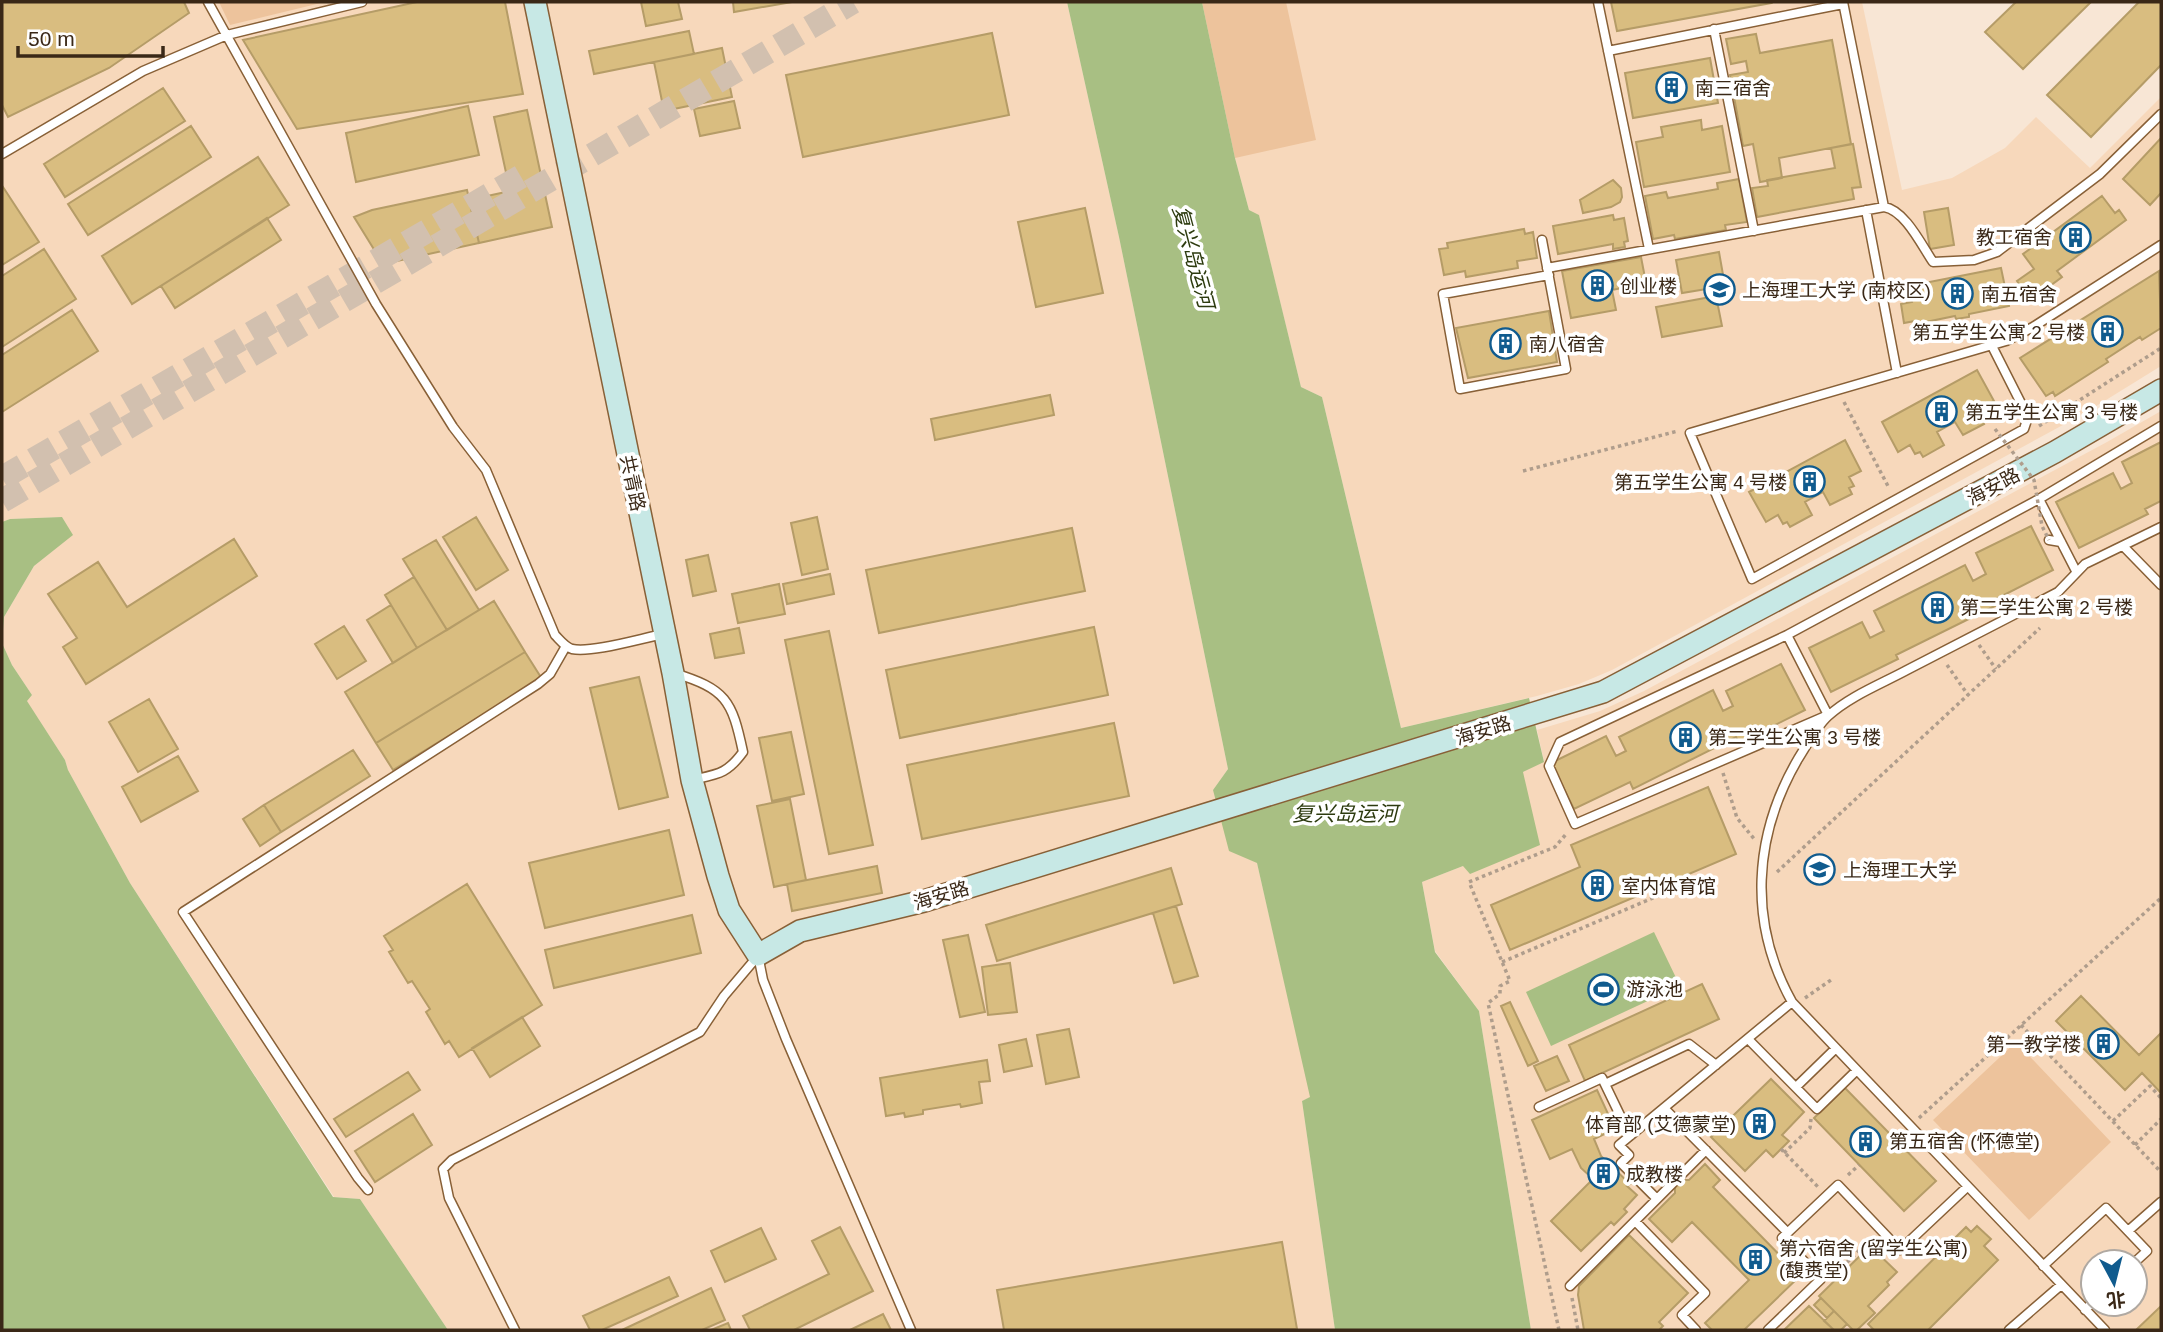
<svg xmlns="http://www.w3.org/2000/svg" width="2163" height="1332" font-family="Arial,'Noto Sans SC',sans-serif">
  <rect width="100%" height="100%" fill="#f8e6d5"/>
  <path fill="#f7d8bb" fill-rule="evenodd" d="M2,2H1067L1119,237L1228,769L1213,790L1257,863L1311,1097L1302,1101L1335,1330H448L360,1199L334,1197L130,883L68,770L65,760L26,700L32,695L12,665L2,643L4,617L34,566L72,535L62,517L10,519L2,522Z
    M1202,2H1862L1902,190L1952,178L2005,148L2036,117L2090,168L2161,97V366L2085,413L1612,670L1579,684L1537,696L1401,728L1322,397L1301,387L1259,216L1249,210L1235,158Z
    M2161,411V1330H1531L1479,1011L1435,951L1422,882L1463,866L1523,772L1544,761L1537,730L1600,711L1644,691L2107,442ZM2093,1262H2135V1304H2093Z"/>
  <path fill="#edc39c" d="M219,2H325L230,25Z
    M1202,2H1286L1316,140L1235,158Z
    M2016,1042L2111,1142L2029,1220L1933,1120Z"/>
  <path fill="#a8bf83" d="M1067,2H1202L1235,158L1249,210L1259,215L1301,387L1322,397L1401,728L1529,698L1544,762L1523,772L1540,845L1470,874L1463,866L1422,882L1435,952L1479,1011L1531,1330H1335L1302,1101L1310,1097L1257,863L1229,851L1213,790L1228,769L1119,237Z
    M62,517L73,535L34,566L4,617L2,643L12,665L32,695L27,701L65,760L68,770L130,883L333,1197L360,1199L448,1330H2V522L10,519Z
    M1654,932L1680,986L1551,1046L1526,992Z"/>
  <path fill="#d9bd80" stroke="#b59c67" stroke-width="2" d="M2,2H184L189,13L109,68L8,117L2,105Z
    M417,2H505L523,94L297,129L243,40Z
    M641,2H678L682,19L646,26Z
    M733,2H792L734,12Z
    M1611,2H1770L1771,3L1617,31Z
    M2016,2H2091L2023,69L1985,32Z
    M2139,2H2161V65L2091,137L2047,95Z
    M689,31L694,54L594,74L589,51Z
    M992,33L1009,115L803,157L786,75Z
    M1756,34L1760,53L1832,40L1851,144L1779,158L1782,178L1760,182L1753,144L1743,146L1730,75L1748,72L1746,61L1731,64L1726,39Z
    M722,48L732,97L664,111L654,62Z
    M1710,58L1718,103L1633,118L1625,73Z
    M163,88L185,121L65,197L44,164Z
    M734,101L740,128L700,136L694,109Z
    M468,106L479,155L356,182L346,133Z
    M527,110L552,227L479,243L469,200L510,191L494,117Z
    M1701,120L1702,130L1722,126L1730,172L1644,187L1636,142L1663,137L1661,127Z
    M191,126L211,157L88,235L68,204Z
    M2161,138V193L2150,205L2123,179Z
    M1853,144L1861,187L1852,188L1854,199L1757,217L1752,188L1768,186L1767,180L1835,168L1831,148Z
    M258,157L289,205L132,304L102,256Z
    M1739,179L1747,222L1725,225L1726,230L1675,239L1674,235L1653,239L1645,196L1666,192L1668,198L1718,189L1717,183Z
    M1613,180L1621,188L1622,197L1620,202L1611,207L1583,213L1580,200Z
    M3,187L39,242L2,265V188Z
    M467,190L479,243L383,264L354,217L372,210Z
    M2102,196L2115,213L2119,210L2126,220L2057,271L2062,277L2031,300L2017,281L2034,269L2023,254Z
    M1085,208L1103,293L1036,307L1018,222Z
    M1948,208L1954,245L1930,249L1924,212Z
    M1613,215L1614,220L1624,218L1628,241L1624,242L1625,247L1613,249V244L1558,254L1553,226Z
    M267,218L281,240L175,308L161,286Z
    M1524,229L1525,234L1533,232L1537,258L1517,261L1518,268L1466,277L1465,271L1444,275L1439,249L1448,248L1447,243Z
    M44,249L76,299L2,347V276Z
    M1719,252L1725,286L1682,293L1676,260Z
    M1641,257L1646,283L1612,290L1616,310L1571,318L1562,271Z
    M2001,268L2009,306L1969,314V317L1956,319L1955,316L1916,324L1915,321L1904,323L1901,304L1912,302L1909,286Z
    M2159,271L2161,328L2142,340L2140,337L2106,359L2108,362L2055,396L2053,392L2046,396L2020,358Z
    M1716,296L1722,326L1662,337L1656,307Z
    M72,310L98,351L2,412V355Z
    M1549,311L1557,362L1468,378L1456,328Z
    M1977,370L1994,401L1981,407L1986,416L1981,419L1984,424L1963,435L1955,422L1937,432L1944,445L1923,457L1920,452L1915,454L1910,445L1898,452L1882,422Z
    M1050,395L1054,415L935,440L931,419Z
    M1845,440L1861,471L1849,477L1854,486L1849,488L1852,494L1830,505L1823,492L1805,502L1812,515L1790,527L1787,522L1783,524L1778,515L1766,522L1749,492Z
    M2161,442V501L2145,509L2148,514L2079,548L2056,502L2113,473L2121,489L2132,483L2122,462Z
    M476,517L508,570L476,590L443,537Z
    M817,517L828,569L802,575L791,523Z
    M2031,526L2053,570L1998,598L2001,603L1896,655L1898,659L1831,692L1809,648L1862,622L1870,638L1884,631L1874,611L1965,565L1973,581L1986,574L1976,553Z
    M1072,528L1085,591L879,633L866,570Z
    M234,539L257,576L86,684L63,647L77,638L48,594L98,562L127,607Z
    M436,540L479,610L447,630L403,559Z
    M708,555L716,591L693,596L686,560Z
    M830,574L834,594L787,604L783,584Z
    M414,577L447,630L417,648L385,595Z
    M779,584L785,614L738,623L732,594Z
    M494,601L525,652L376,743L345,692Z
    M391,605L417,648L393,663L367,620Z
    M344,626L366,661L337,679L315,644Z
    M1094,627L1108,695L900,738L886,670Z
    M739,628L744,653L715,658L710,634Z
    M829,631L873,845L829,854L785,640Z
    M525,652L542,679L393,770L376,743Z
    M1781,664L1805,710L1739,743L1736,737L1633,789L1630,782L1574,809L1551,763L1606,736L1616,756L1626,751L1619,737L1713,690L1723,711L1733,706L1726,691Z
    M639,677L668,797L619,809L590,688Z
    M149,699L178,749L138,772L109,722Z
    M1114,723L1129,796L922,839L907,765Z
    M791,732L804,794L772,801L759,738Z
    M353,750L370,776L281,832L264,805Z
    M178,756L198,791L141,822L122,787Z
    M1708,787L1736,854L1510,950L1491,905L1580,867L1571,845Z
    M790,799L806,880L774,887L757,806Z
    M264,805L281,832L260,846L243,819Z
    M669,830L684,895L545,928L529,863Z
    M877,866L882,893L792,911L787,884Z
    M1171,868L1182,904L997,961L986,925Z
    M467,884L542,1005L459,1057L449,1041L445,1044L426,1012L430,1009L412,981L408,983L389,952L393,950L384,936Z
    M1176,906L1198,976L1174,983L1153,913Z
    M692,915L701,953L554,988L545,950Z
    M968,935L985,1012L960,1017L943,940Z
    M1010,963L1017,1012L988,1015L982,967Z
    M1702,984L1719,1019L1585,1081L1569,1045Z
    M2081,996L2139,1055L2161,1033V1093L2142,1073L2125,1090L2056,1021Z
    M1510,1002L1538,1061L1528,1066L1501,1006Z
    M522,1017L540,1046L490,1077L472,1048Z
    M1069,1029L1079,1077L1046,1084L1037,1035Z
    M1026,1039L1032,1066L1004,1072L999,1045Z
    M1557,1056L1569,1081L1546,1091L1534,1066Z
    M987,1060L990,1081L979,1082L982,1103L961,1107L960,1104L923,1110V1114L905,1117L904,1113L886,1116L880,1078Z
    M408,1072L420,1090L346,1137L334,1119Z
    M1771,1079L1804,1112L1782,1135L1789,1141L1773,1157L1766,1150L1745,1171L1711,1137Z
    M1845,1088L1936,1181L1904,1211L1814,1118Z
    M1597,1090L1615,1129L1594,1139L1601,1156L1630,1184L1627,1186L1637,1195L1624,1209L1627,1212L1614,1225L1611,1222L1581,1251L1551,1221L1593,1179L1581,1168L1572,1149L1550,1159L1532,1120Z
    M413,1114L432,1145L375,1182L355,1151Z
    M1705,1164L1720,1180L1713,1187L1800,1276L1744,1330H1712L1705,1323L1749,1280L1692,1222L1672,1242L1649,1219L1675,1193V1186L1682,1180H1689Z
    M1977,1226L1991,1239L1984,1246L1998,1260L1929,1329L1931,1330H1874L1868,1324L1966,1227L1971,1232Z
    M840,1227L873,1291L794,1330H750L743,1316L829,1274L812,1241Z
    M761,1228L776,1259L725,1282L711,1251Z
    M1629,1235L1688,1293L1659,1322L1663,1326L1659,1330H1584L1578,1295L1579,1286Z
    M1282,1242L1297,1329L1004,1330L997,1290Z
    M1870,1246L1897,1272L1887,1282L1889,1285L1868,1306L1875,1313L1857,1330H1853L1819,1296Z
    M669,1277L678,1296L602,1330H590L583,1316Z
    M711,1288L725,1320L702,1330H622Z
    M1821,1298L1834,1311L1827,1318L1814,1305Z
    M1809,1306L1834,1330H1784Z
    M2161,1306V1330H2136Z
    M1834,1311L1847,1324L1841,1330H1834L1824,1321Z
    M883,1314L891,1330H850Z
    M728,1323L731,1330H711Z"/>
  <g fill="none" stroke-linecap="round" stroke-linejoin="round">
    <path stroke="#d2c0af" stroke-width="24" stroke-dasharray="24 12" stroke-linecap="butt" d="M2,478L522,176
      M2,501L853,2"/>
    <defs>
      <path id="lane" d="M208,2L376,304L453,427L486,470L555,635C560,640 565,647 572,649C593,653 642,638 664,634
        M1598,2L1649,249
        M1843,2L1884,207
        M1714,29L1754,231
        M1608,51L1843,4
        M2,154L143,71L227,35L362,2
        M1866,210L1897,373
        M1542,240L1566,369L1460,389L1443,294L1549,275
        M1547,268L1884,207C1905,210 1922,246 1933,262L1974,260L1997,252L2100,174L2161,114
        M1992,346L2028,417L2024,429L1752,579L1690,433L2006,341L2033,327L2161,245
        M2039,499L2076,571
        M2049,540L2061,542
        M2124,547L2161,585
        M1787,635L1828,715L1575,824L1549,766L1560,742L1787,635L2039,499L2161,426
        M674,673C726,689 732,700 743,752C727,774 718,774 692,780
        M758,955L763,980L786,1039L911,1330
        M1748,1039L1817,1109L1856,1071
        M1605,1084L1689,1044L1716,1065
        M1796,1087L1835,1049
        M1539,1107L1602,1078L1630,1136
        M1664,1108L1787,1232
        M368,1190L358,1178L183,912L538,684L550,674L566,646
        M1657,1199L1621,1163L1629,1155L1619,1145L1792,1002
        M1635,1221L1705,1293L1682,1315L1696,1330
        M2128,1231L2161,1202
        M2043,1266L2106,1208L2147,1251L2135,1262
        M1570,1286L1706,1150
        M2085,1310L2093,1302
        M515,1330L449,1198L443,1169L452,1160L700,1032L724,996L757,957
        M1768,1330L1821,1279L1782,1238L1838,1185L1900,1250L1967,1187
        M2009,1330L2061,1285
        M2105,1330L1792,1002C1748,923 1753,836 1798,759C1807,745 1816,727 1828,716C1850,696 1881,684 1907,670C1957,644 2007,618 2058,592L2085,564L2161,527"/>
      <path id="secondary" d="M535,2L673,673L692,780L718,876L729,910L758,955L800,931L924,901L1603,692L2055,452L2161,390"/>
    </defs>
    <use href="#lane" stroke="#886037" stroke-width="11"/>
    <use href="#secondary" stroke="#886037" stroke-width="24"/>
    <path stroke="#af9d8c" stroke-width="3.5" stroke-dasharray="3.5 3.5" stroke-linecap="butt" d="M1844,402L1889,488
      M2039,426L2161,348
      M1523,471L1678,431
      M1979,645L1996,669
      M1947,665L1968,695
      M1723,773L1737,818L1755,840
      M1777,872L2040,628
      M1502,962L1700,878L1713,886
      M1805,998L1831,980
      M2021,1025L2161,1172
      M1919,1118L2161,898
      M2113,1121L2150,1086L2161,1098
      M2135,1145L2161,1119
      M1781,1149L1819,1188
      M1784,1153L1810,1128L1811,1119
      M1848,1175L1859,1165
      M1832,1277L1872,1238
      M1572,1298L1578,1330
      M1559,1330L1488,1003L1500,994V986L1510,981L1469,882L1555,847L1567,833"/>
    <use href="#lane" stroke="#fff" stroke-width="8"/>
    <use href="#secondary" stroke="#c7e8e5" stroke-width="21"/>
    <path stroke="#af9d8c" stroke-width="3.5" stroke-dasharray="3.5 3.5" stroke-linecap="butt" d="M1995,429L2034,480L2042,526L2049,540"/>
  </g>
  <defs>
    <symbol id="building-ring" viewBox="-11 -11 22 22"><circle r="9.5" fill="#fff" stroke="#105b8e" stroke-width="1.5"/><path d="M-4-6H4V6H1V3H-1V6H-4ZM-2.5-4.3h1.7v1.8h-1.7ZM.8-4.3h1.7v1.8H.8ZM-2.5-1h1.7V.8h-1.7ZM.8-1h1.7V.8H.8Z" fill="#105b8e"/></symbol>
    <symbol id="university-ring" viewBox="-11 -11 22 22"><circle r="9.5" fill="#fff" stroke="#105b8e" stroke-width="1.5"/><path d="M0-5L7-2L0 1L-7-2ZM-4 1L0 2.5L4 1V4Q0 6-4 4Z" fill="#105b8e"/></symbol>
    <symbol id="stadium-ring" viewBox="-11 -11 22 22"><circle r="9.5" fill="#fff" stroke="#105b8e" stroke-width="1.5"/><path d="M0-5a6.5 5 0 1 0 0 10a6.5 5 0 1 0 0-10ZM-3.5-1.8h7v3.6h-7Z" fill="#105b8e"/></symbol>
  </defs>
  <g fill-rule="evenodd">
    <use href="#building-ring" x="1654" y="70" width="35" height="35"/>
    <use href="#building-ring" x="2058" y="220" width="35" height="35"/>
    <use href="#building-ring" x="1580" y="268" width="35" height="35"/>
    <use href="#university-ring" x="1702" y="272" width="35" height="35"/>
    <use href="#building-ring" x="1940" y="276" width="35" height="35"/>
    <use href="#building-ring" x="2090" y="314" width="35" height="35"/>
    <use href="#building-ring" x="1488" y="326" width="35" height="35"/>
    <use href="#building-ring" x="1924" y="394" width="35" height="35"/>
    <use href="#building-ring" x="1792" y="464" width="35" height="35"/>
    <use href="#building-ring" x="1920" y="590" width="35" height="35"/>
    <use href="#building-ring" x="1668" y="720" width="35" height="35"/>
    <use href="#university-ring" x="1802" y="852" width="35" height="35"/>
    <use href="#building-ring" x="1580" y="868" width="35" height="35"/>
    <use href="#stadium-ring" x="1586" y="972" width="35" height="35"/>
    <use href="#building-ring" x="2086" y="1026" width="35" height="35"/>
    <use href="#building-ring" x="1742" y="1106" width="35" height="35"/>
    <use href="#building-ring" x="1848" y="1124" width="35" height="35"/>
    <use href="#building-ring" x="1586" y="1156" width="35" height="35"/>
    <use href="#building-ring" x="1738" y="1242" width="35" height="35"/>
  </g>
  <g text-anchor="middle" stroke-width="7" stroke-linejoin="round" paint-order="stroke">
    <g font-size="19" fill="#3a2817" stroke="#fff" text-anchor="start">
      <text x="1695" y="95">南三宿舍</text>
      <text x="2052" y="244" text-anchor="end">教工宿舍</text>
      <text x="1620" y="293">创业楼</text>
      <text x="1742" y="297">上海理工大学 (南校区)</text>
      <text x="1981" y="301">南五宿舍</text>
      <text x="2085" y="339" text-anchor="end">第五学生公寓 2 号楼</text>
      <text x="1529" y="351">南八宿舍</text>
      <text x="1965" y="419">第五学生公寓 3 号楼</text>
      <text x="1787" y="489" text-anchor="end">第五学生公寓 4 号楼</text>
      <text x="1960" y="614">第二学生公寓 2 号楼</text>
      <text x="1708" y="744">第二学生公寓 3 号楼</text>
      <text x="1843" y="877">上海理工大学</text>
      <text x="1621" y="893">室内体育馆</text>
      <text x="1626" y="996">游泳池</text>
      <text x="2081" y="1051" text-anchor="end">第一教学楼</text>
      <text x="1736" y="1131" text-anchor="end">体育部 (艾德蒙堂)</text>
      <text x="1889" y="1148">第五宿舍 (怀德堂)</text>
      <text x="1626" y="1181">成教楼</text>
      <text x="1779" y="1255">第六宿舍 (留学生公寓)<tspan x="1779" dy="22">(馥赉堂)</tspan></text>
    </g>
    <g font-size="19" fill="#3a2817" stroke="#fff">
      <text transform="translate(633 483) rotate(78)" y="7">共青路</text>
      <text transform="translate(1993 486) rotate(-28)" y="7">海安路</text>
      <text transform="translate(1483 730) rotate(-17)" y="7">海安路</text>
      <text transform="translate(941 895) rotate(-17)" y="7">海安路</text>
    </g>
    <g font-size="21" font-style="italic" fill="#2d3b0f" stroke="#fff">
      <text transform="translate(1193 257) rotate(75)" y="7">复兴岛运河</text>
      <text x="1345" y="821">复兴岛运河</text>
    </g>
  </g>
  <rect width="2163" height="1332" fill="none" stroke="#3a2817" stroke-width="7"/>
  <g transform="translate(2114 1283) rotate(173)"><circle r="33" fill="#ffffff" stroke="#b0a9a2" stroke-width="2"/>
  <path d="M0-5L12 26L0 18L-12 26Z" fill="#105b8e"/>
  <text y="-10" font-size="19" font-weight="bold" text-anchor="middle" fill="#3a2817">北</text>
  </g>
  <path d="M18 46v10h145v-10" fill="none" stroke="#3a2817" stroke-width="3.5"/>
  <text x="28" y="46" font-size="21" fill="#3a2817" stroke="#ffffff" stroke-width="5" paint-order="stroke">50 m</text>
</svg>
